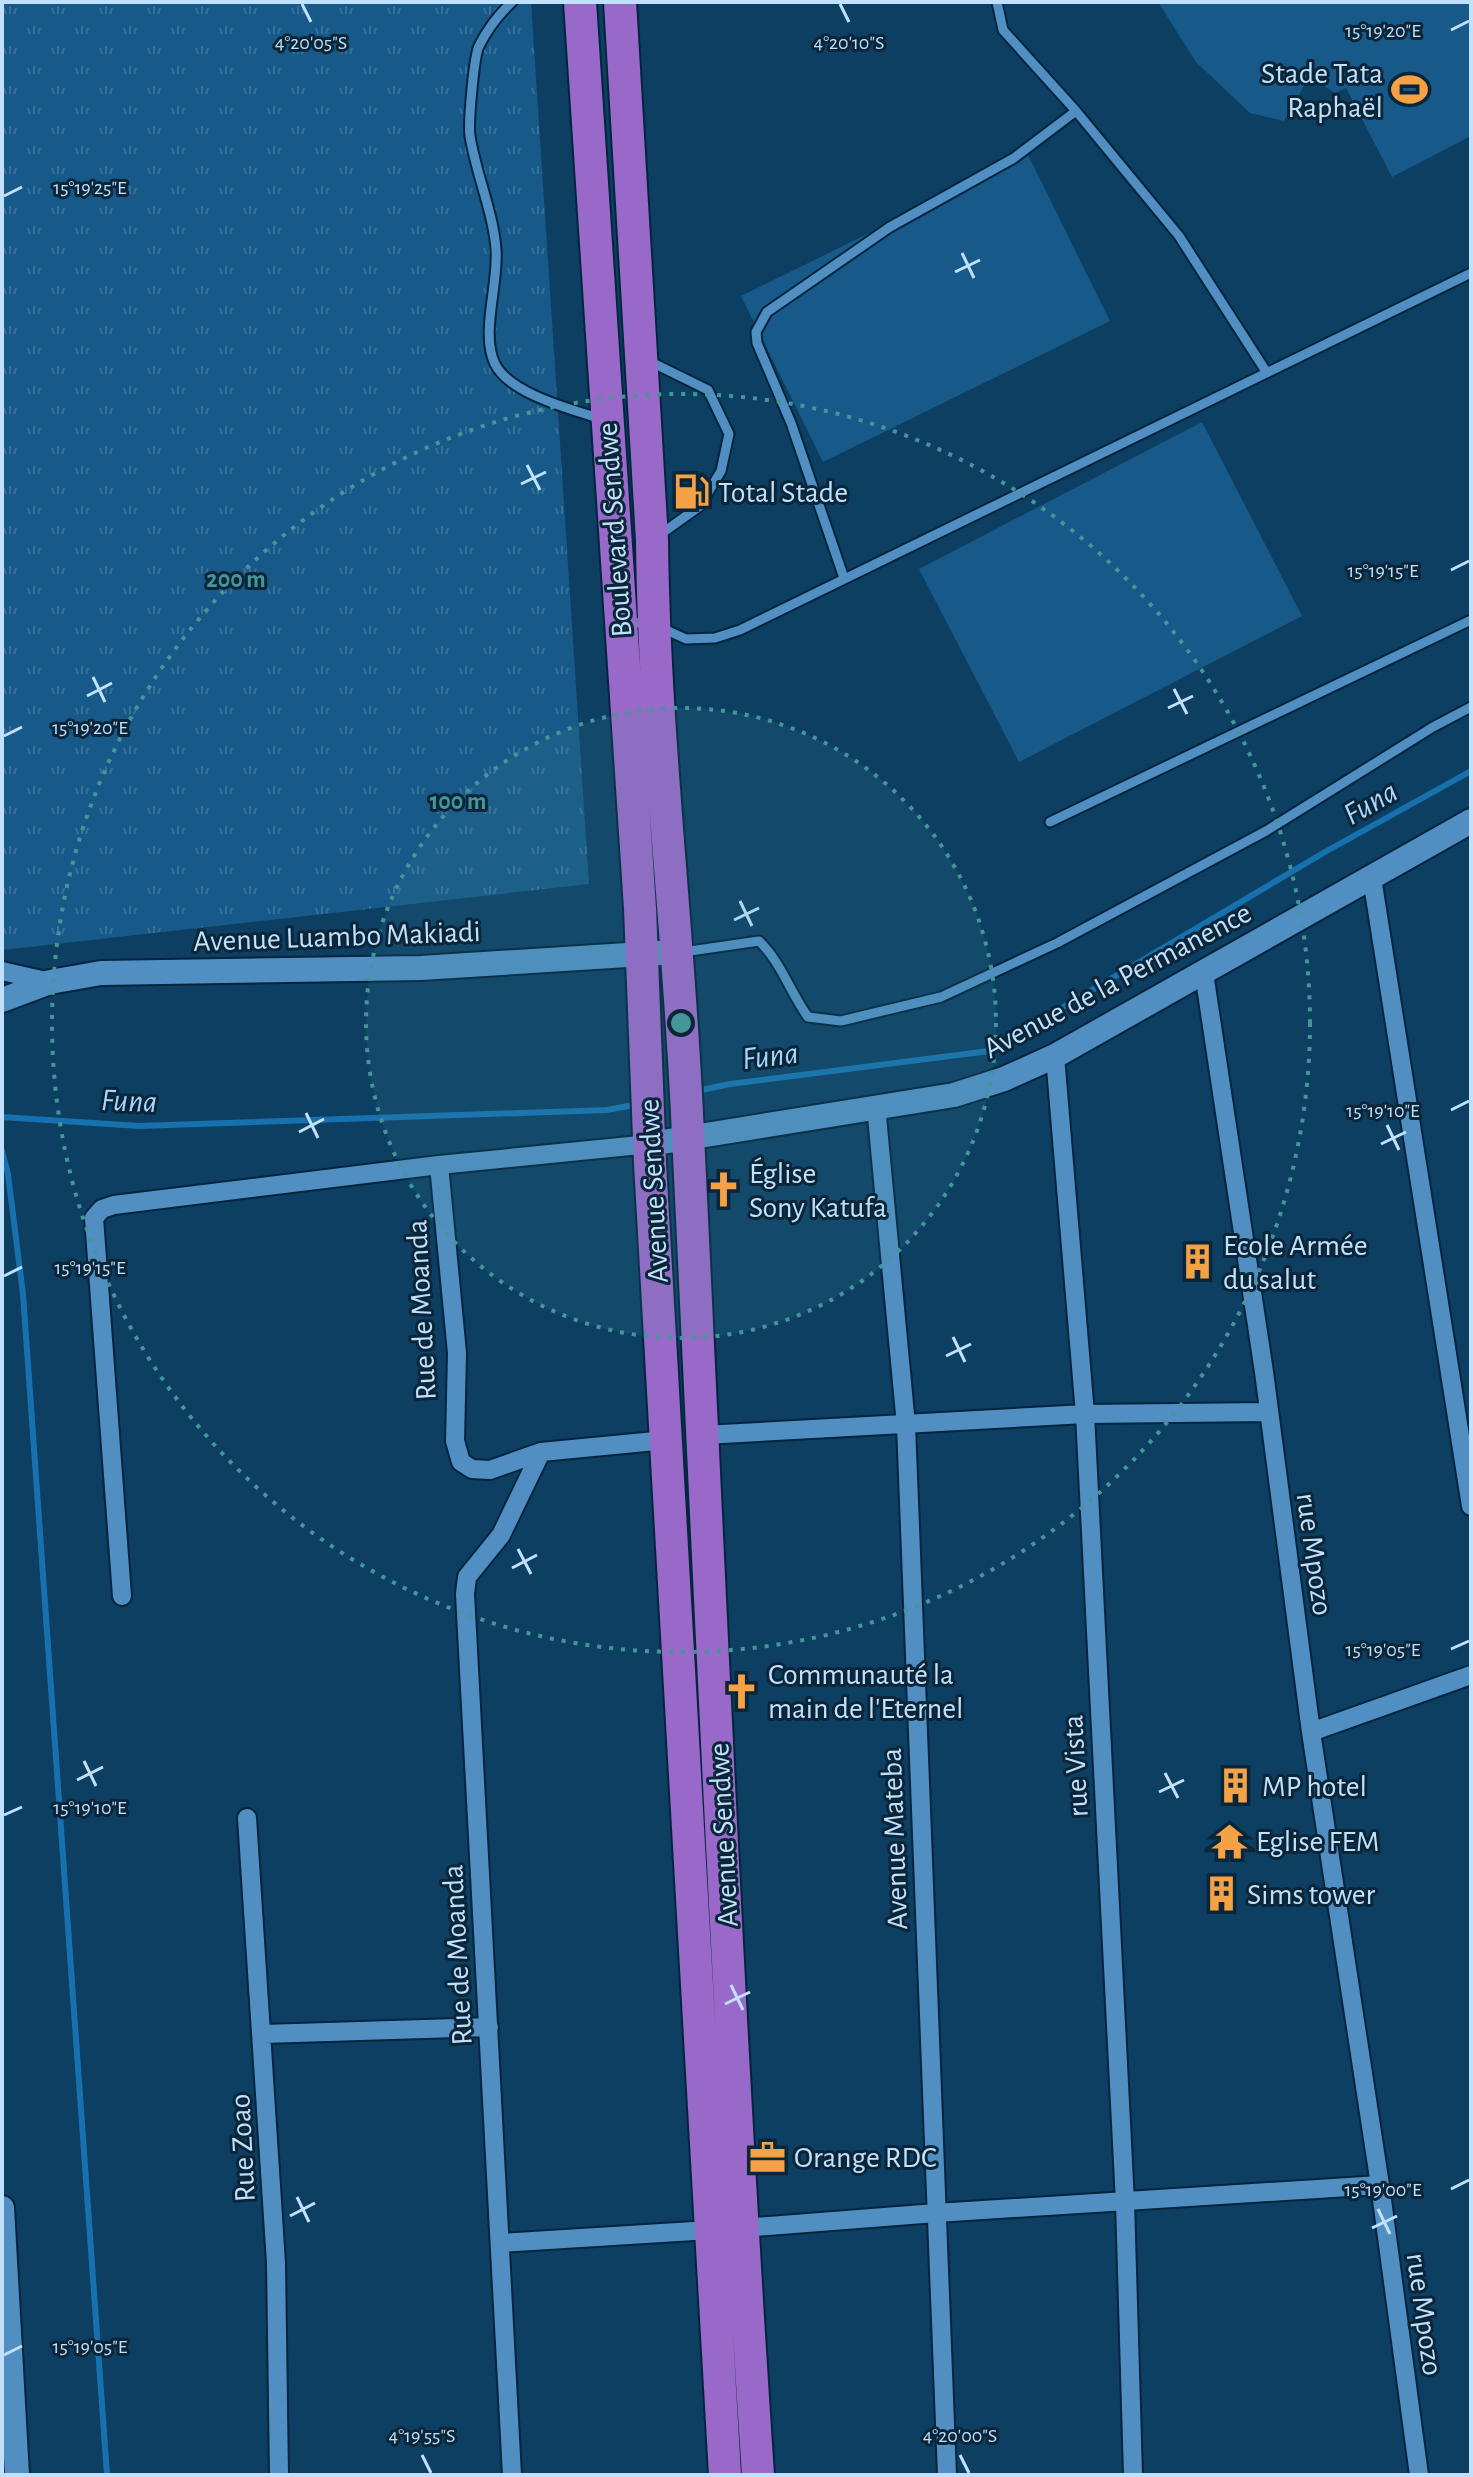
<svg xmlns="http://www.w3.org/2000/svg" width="1473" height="2477" font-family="'Alegreya Sans',sans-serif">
  <defs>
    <pattern id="grass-tufts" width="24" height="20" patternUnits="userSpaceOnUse" patternTransform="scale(2)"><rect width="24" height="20" fill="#175988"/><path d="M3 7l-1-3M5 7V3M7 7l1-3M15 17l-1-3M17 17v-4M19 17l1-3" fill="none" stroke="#37719a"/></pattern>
  </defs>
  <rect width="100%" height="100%" fill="#0d3f63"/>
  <path fill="url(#grass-tufts)" d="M2,2H531L589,884L2,950Z"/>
  <path fill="#175988" d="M1158,2H1471V136L1392,177L1346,88L1335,93L1309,77L1284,121L1250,113L1196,62Z
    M1028,155L1110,321L823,462L741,296Z
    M1202,422L1302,616L1019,762L919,569Z"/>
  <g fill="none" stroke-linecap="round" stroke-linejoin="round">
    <path stroke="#1771af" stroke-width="6" d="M697,1091L730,1084L989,1051L1325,852L1471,771
      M2,1117L139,1126L607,1110L639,1104
      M2,1151L8,1174L23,1294L107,2475"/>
    <defs>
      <path id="lane" d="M512,2C499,14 487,30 479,46C474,56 468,124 470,136C476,174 493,211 496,249C499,284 480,333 495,364C510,394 571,409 601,419
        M997,2L1003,30L1076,111L1179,236L1267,373
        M649,361L708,390L729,434L721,471L700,506L658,536
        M844,578L791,423L757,343L756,332L767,312L890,227L1014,158L1076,111
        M626,622L653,624L686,639L715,638L740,630L1471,273
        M1050,822L1471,620
        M683,952L759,941C781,962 790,992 808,1017L841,1021L941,997L1057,943L1266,831L1433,727L1471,707"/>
      <path id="street" d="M1372,878L1471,1506
        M2,971L50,982
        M1204,973L1264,1372L1311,1732L1380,2185L1419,2475
        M1055,1056L1085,1414L1125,2202L1133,2475
        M876,1106L906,1425L947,2475
        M439,1165L457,1353L455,1441L461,1462L472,1469L490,1470L541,1452L666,1440
        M703,1435L1085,1414L1268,1412
        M122,1596L94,1218L102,1209L114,1205L439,1165L650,1144
        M1311,1732L1471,1675
        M247,1818L276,2263L279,2475
        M263,2034L489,2027
        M742,2228L936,2213L1380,2185
        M501,2243L710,2230
        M512,2475L465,1594L467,1577L501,1535L541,1452"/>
      <path id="secondary" d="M2,1000L50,982L101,973L421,968L659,953
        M650,1144L954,1095L1004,1079L1055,1056L1471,821
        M2,2208L17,2475"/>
      <path id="highway" d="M580,2L640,908L650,1163L725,2475
        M620,2L652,540C654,732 678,922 687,1114C709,1567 728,2022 758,2475"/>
    </defs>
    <use href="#lane" stroke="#03253e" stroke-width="13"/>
    <use href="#street" stroke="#03253e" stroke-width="22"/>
    <use href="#secondary" stroke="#03253e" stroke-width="28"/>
    <use href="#highway" stroke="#03253e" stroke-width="36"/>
    <use href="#lane" stroke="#518fc2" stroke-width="9"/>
    <use href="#street" stroke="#518fc2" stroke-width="18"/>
    <use href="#secondary" stroke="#518fc2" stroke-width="24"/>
    <use href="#highway" stroke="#9869c8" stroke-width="32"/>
  </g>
  <path fill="none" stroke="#c1e0fc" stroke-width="3" d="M302,4L311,22M840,4L849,22M1451,30L1469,21M4,196L22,187M962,253L974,278M955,272L980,260M527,465L540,490M521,484L546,472M1451,570L1469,561M93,677L105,702M1174,689L1187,714M87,696L112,683M1168,708L1193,696M4,736L22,727M740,901L752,926M734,920L759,908M1451,1110L1469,1101M306,1113L318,1138M1387,1125L1399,1150M299,1132L324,1119M1381,1144L1406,1132M4,1276L22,1267M953,1337L965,1362M946,1356L971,1344M518,1549L531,1574M512,1568L537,1555M1451,1649L1469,1641M84,1761L96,1786M1165,1773L1178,1798M77,1780L103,1767M1159,1792L1184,1780M4,1815L22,1807M731,1985L743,2010M725,2004L750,1992M1451,2189L1469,2180M297,2197L309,2222M1378,2209L1390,2234M290,2216L315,2203M1372,2228L1397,2216M4,2355L22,2346M422,2455L431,2473M960,2455L969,2473"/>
  <circle cx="681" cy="1023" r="315" fill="#449699" fill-opacity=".12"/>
  <g fill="none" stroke="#449699" stroke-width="4" stroke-dasharray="4 8">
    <circle cx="681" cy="1023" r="315"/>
    <circle cx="681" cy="1023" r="629"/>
  </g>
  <defs>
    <symbol id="stadium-bare" viewBox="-9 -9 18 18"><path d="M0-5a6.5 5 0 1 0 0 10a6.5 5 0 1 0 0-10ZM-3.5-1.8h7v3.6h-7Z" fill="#f5a246" stroke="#0b2539" stroke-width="2.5" paint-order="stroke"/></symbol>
    <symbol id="fuel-bare" viewBox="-9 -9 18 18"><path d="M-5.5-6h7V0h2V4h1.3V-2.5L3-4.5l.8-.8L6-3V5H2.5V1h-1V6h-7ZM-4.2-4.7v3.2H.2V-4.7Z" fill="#f5a246" stroke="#0b2539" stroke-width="2.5" paint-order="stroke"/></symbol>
    <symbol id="church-bare" viewBox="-9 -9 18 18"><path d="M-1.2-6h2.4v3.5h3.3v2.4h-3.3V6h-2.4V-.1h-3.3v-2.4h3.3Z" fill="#f5a246" stroke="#0b2539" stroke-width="2.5" paint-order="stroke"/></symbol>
    <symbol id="building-bare" viewBox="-9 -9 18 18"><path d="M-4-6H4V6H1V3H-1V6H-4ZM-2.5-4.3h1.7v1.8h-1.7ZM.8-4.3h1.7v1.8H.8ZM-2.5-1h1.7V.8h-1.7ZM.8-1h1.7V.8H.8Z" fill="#f5a246" stroke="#0b2539" stroke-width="2.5" paint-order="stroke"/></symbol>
    <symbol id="temple-bare" viewBox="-9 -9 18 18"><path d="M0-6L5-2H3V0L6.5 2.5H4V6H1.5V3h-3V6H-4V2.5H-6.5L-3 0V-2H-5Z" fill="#f5a246" stroke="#0b2539" stroke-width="2.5" paint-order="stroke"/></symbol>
    <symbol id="office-bare" viewBox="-9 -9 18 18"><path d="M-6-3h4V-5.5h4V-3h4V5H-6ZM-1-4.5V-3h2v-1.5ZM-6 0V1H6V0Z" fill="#f5a246" stroke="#0b2539" stroke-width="2.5" paint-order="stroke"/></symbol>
  </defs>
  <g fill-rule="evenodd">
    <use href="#stadium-bare" x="1384" y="64" width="51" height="51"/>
    <use href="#fuel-bare" x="666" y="466" width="51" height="51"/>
    <use href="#church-bare" x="698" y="1164" width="51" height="51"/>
    <use href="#building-bare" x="1172" y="1236" width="51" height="51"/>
    <use href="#church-bare" x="716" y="1666" width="51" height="51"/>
    <use href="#building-bare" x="1210" y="1760" width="51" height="51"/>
    <use href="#temple-bare" x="1204" y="1816" width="51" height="51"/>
    <use href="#building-bare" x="1196" y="1868" width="51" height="51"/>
    <use href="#office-bare" x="742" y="2132" width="51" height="51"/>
  </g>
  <g text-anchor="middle" stroke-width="6" stroke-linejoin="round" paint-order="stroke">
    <g font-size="30" fill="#c1e0fc" stroke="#0b2539" text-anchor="start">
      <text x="1383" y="83" text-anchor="end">Stade Tata<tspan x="1383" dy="34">Raphaël</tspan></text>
      <text x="718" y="502">Total Stade</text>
      <text x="749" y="1183">Église<tspan x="749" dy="34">Sony Katufa</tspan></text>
      <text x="1223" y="1255">Ecole Armée<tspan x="1223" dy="34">du salut</tspan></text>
      <text x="768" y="1684">Communauté la<tspan x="768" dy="34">main de l'Eternel</tspan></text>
      <text x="1262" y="1796">MP hotel</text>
      <text x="1256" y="1851">Eglise FEM</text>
      <text x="1247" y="1904">Sims tower</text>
      <text x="794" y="2167">Orange RDC</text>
    </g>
    <g font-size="30" fill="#c1e0fc" stroke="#0b2539">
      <text transform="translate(614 530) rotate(-94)" y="10">Boulevard Sendwe</text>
      <text transform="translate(337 936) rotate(-2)" y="10">Avenue Luambo Makiadi</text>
      <text transform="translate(1117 980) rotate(-28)" y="10">Avenue de la Permanence</text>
      <text transform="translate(653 1191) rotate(-93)" y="10">Avenue Sendwe</text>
      <text transform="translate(421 1310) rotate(-93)" y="10">Rue de Moanda</text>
      <text transform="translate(1315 1554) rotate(82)" y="10">rue Mpozo</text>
      <text transform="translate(1075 1766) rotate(-93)" y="10">rue Vista</text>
      <text transform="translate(723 1835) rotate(-93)" y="10">Avenue Sendwe</text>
      <text transform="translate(894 1839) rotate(-92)" y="10">Avenue Mateba</text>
      <text transform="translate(457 1955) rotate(-93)" y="10">Rue de Moanda</text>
      <text transform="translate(242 2148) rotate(-93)" y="10">Rue Zoao</text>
      <text transform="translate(1425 2314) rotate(82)" y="10">rue Mpozo</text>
    </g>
    <g font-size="32" font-style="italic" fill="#a8d6ff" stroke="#0b2539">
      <text transform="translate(1370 802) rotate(-30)" y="11">Funa</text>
      <text transform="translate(770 1055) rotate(-7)" y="11">Funa</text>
      <text transform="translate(129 1100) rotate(2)" y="11">Funa</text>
    </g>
  </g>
  <g font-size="20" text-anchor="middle" fill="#c1e0fc" stroke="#0b2539" stroke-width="6" stroke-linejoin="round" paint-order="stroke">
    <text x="1383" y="37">15°19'20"E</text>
    <text x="849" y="49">4°20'10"S</text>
    <text x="311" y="49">4°20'05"S</text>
    <text x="90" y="194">15°19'25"E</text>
    <text x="1383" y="577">15°19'15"E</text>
    <text x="90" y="734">15°19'20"E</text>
    <text x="1383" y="1117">15°19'10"E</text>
    <text x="90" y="1274">15°19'15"E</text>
    <text x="1383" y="1656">15°19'05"E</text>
    <text x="90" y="1814">15°19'10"E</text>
    <text x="1383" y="2196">15°19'00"E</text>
    <text x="90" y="2353">15°19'05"E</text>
    <text x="422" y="2442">4°19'55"S</text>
    <text x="960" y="2442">4°20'00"S</text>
  </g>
  <circle cx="681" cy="1023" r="12" fill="#449699" stroke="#0b2539" stroke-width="4"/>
  <g font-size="24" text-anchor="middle" font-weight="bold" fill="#449699" stroke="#0b2539" stroke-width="6" stroke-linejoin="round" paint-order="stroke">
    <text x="236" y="587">200 m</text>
    <text x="458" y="809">100 m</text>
  </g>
  <rect width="1473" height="2477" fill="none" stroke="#c1e0fc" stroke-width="8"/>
</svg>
